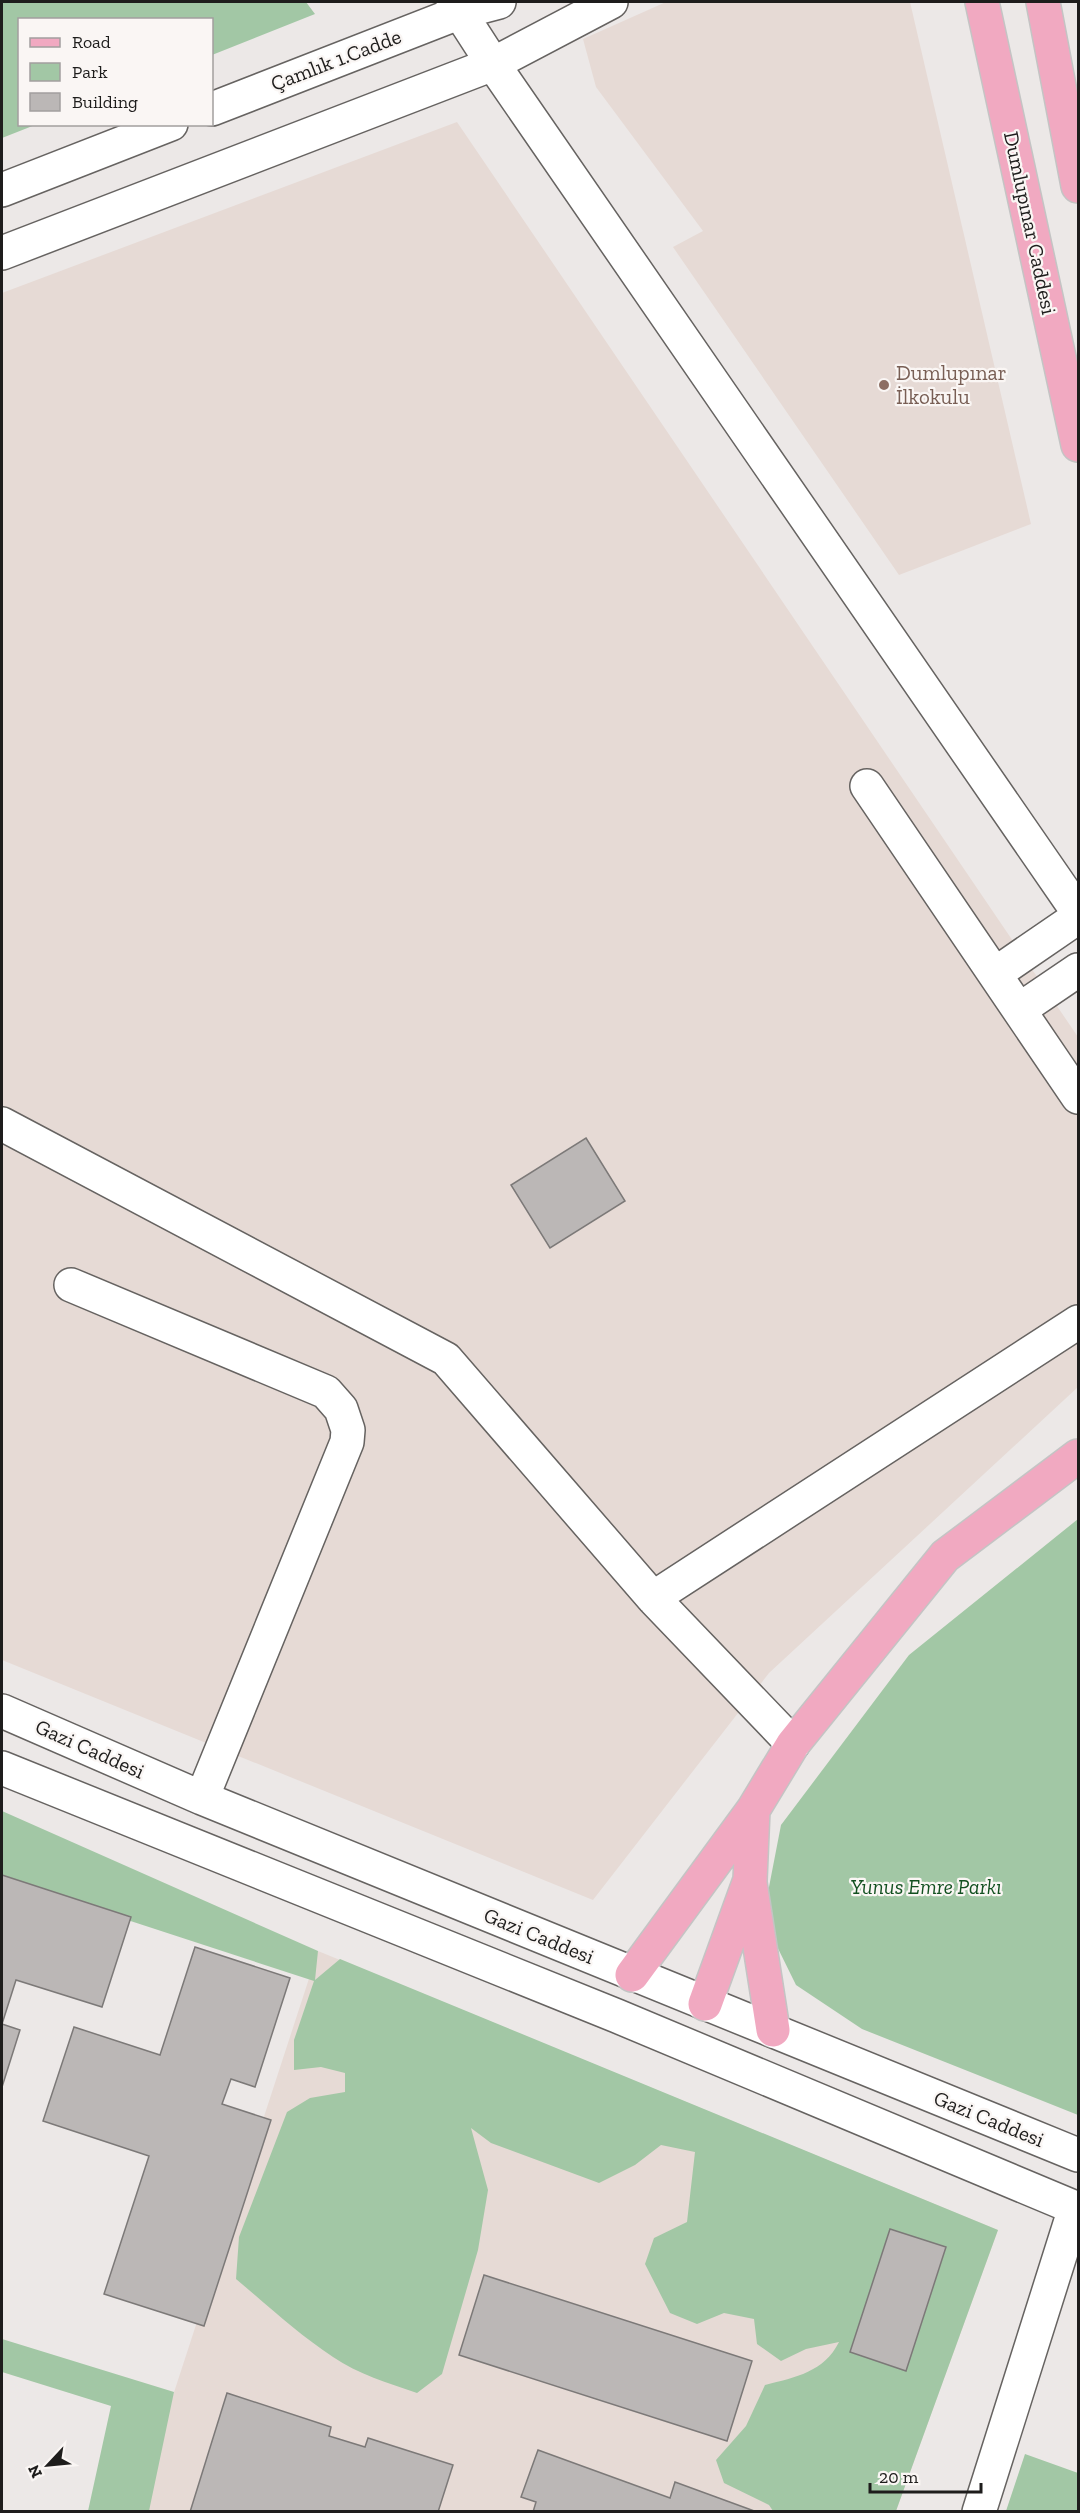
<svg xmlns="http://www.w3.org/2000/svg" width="1080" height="2513" font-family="'Zilla Slab',serif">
  <rect width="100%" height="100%" fill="#ece8e7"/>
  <path fill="#e6dad5" d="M666,2H910L1031,524L899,575L673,247L703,231L596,87L583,39Z
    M457,122L1078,1037V1387L769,1673L593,1900L2,1660V293Z
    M318,1951L998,2230L896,2511L147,2512L163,2426Z"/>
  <path fill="#a2c7a5" d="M2,2H306L315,14L212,55V20H20V124L35,125L2,138Z
    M1078,1519V2115L862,2029L796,1985L763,1918L781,1825L909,1655Z
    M2,1811L318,1951L315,1980L340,1959L998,2230L896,2511H773L769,2505L724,2483L716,2460L746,2426L765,2385C796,2377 824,2372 839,2342L806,2349L781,2361L757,2344L754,2319L724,2313L697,2324L670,2313L645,2264L654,2238L687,2222L695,2152L661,2145L635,2165L599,2183L491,2143L471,2128L488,2190L478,2250L442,2374L417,2393C388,2383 358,2374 333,2357C298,2334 267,2305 236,2279L239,2237L287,2112L310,2098L345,2092V2073L321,2067L294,2070V2040L314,1981L2,1879Z
    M2,2339L174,2392L149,2511H88L111,2406L2,2372Z
    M1025,2454L1078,2473V2511H1006Z"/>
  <path fill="#bbb7b6" stroke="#7c7978" stroke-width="1.5" d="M586,1138L625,1201L550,1248L511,1185Z
    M2,1875L131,1917L102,2007L16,1980L2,2024L20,2030L2,2087Z
    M195,1947L290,1978L255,2087L231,2079L222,2104L271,2120L204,2326L104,2294L149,2156L43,2121L74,2027L160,2055Z
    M890,2229L946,2247L906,2371L850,2352Z
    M484,2275L752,2361L727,2441L459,2355Z
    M227,2393L331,2427L329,2436L365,2447L368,2438L453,2465L438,2512H190Z
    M538,2450L670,2498L675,2482L757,2512H533L536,2502L521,2497Z"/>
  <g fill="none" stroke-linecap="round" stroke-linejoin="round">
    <defs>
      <path id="minor" d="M453,2L493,64L1078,912
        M212,109L461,12L499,2
        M2,190L171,124
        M2,253L493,64L611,2
        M867,786L1078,1097
        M995,974L1078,917
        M1019,1010L1078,970
        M2,1124L446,1359L653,1598L793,1744
        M71,1285L326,1392L341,1409L348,1430L347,1442L202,1798
        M653,1598L1078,1322
        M2,1711L202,1798L1078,2155
        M2,1768L617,2016L1078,2209
        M979,2512L1075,2208"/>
      <path id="major" d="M982,2L1078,445
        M1043,2L1078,186
        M750,1883L773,2030
        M632,1975L753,1810L793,1744L945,1556L1078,1456
        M705,2004L750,1880L753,1810"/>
    </defs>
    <use href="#minor" stroke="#666361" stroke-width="36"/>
    <use href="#major" stroke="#c4c4c4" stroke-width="36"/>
    <use href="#minor" stroke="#fff" stroke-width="33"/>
    <use href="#major" stroke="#f1a9c1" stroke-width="33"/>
  </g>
  <circle fill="#8d6e63" stroke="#faf6f4" stroke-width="2" cx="884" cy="385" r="6"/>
  <g text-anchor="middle" stroke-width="4.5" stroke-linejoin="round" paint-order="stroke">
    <g font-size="21" fill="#1e1d1c" stroke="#faf6f4">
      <text transform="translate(336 60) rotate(-21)" y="7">Çamlık 1.Cadde</text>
      <text transform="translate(1030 223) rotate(78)" y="7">Dumlupınar Caddesi</text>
      <text transform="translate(90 1749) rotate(24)" y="7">Gazi Caddesi</text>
      <text transform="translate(539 1936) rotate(22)" y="7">Gazi Caddesi</text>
      <text transform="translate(989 2119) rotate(22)" y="7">Gazi Caddesi</text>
    </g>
    <g font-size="21" fill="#785e54" stroke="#faf6f4" text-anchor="start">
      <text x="896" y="380">Dumlupınar<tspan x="896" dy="24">İlkokulu</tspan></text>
    </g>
    <g font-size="21" font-style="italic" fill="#125020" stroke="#faf6f4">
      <text x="926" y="1894">Yunus Emre Parkı</text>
    </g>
  </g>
  <rect width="1080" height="2513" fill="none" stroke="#1e1d1c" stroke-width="6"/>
  <rect x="18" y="18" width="195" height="108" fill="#faf6f4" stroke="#a29f9e" stroke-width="1.5"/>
  <rect x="30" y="38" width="30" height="9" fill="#f1a9c1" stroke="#a29f9e" stroke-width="1.5"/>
  <text x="72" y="48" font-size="18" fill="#1e1d1c">Road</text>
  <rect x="30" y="63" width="30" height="18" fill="#a2c7a5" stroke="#a29f9e" stroke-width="1.5"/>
  <text x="72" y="78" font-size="18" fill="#1e1d1c">Park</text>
  <rect x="30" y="93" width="30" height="18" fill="#bbb7b6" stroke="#a29f9e" stroke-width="1.5"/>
  <text x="72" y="108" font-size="18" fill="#1e1d1c">Building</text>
  <g transform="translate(48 2465) rotate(244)" stroke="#faf6f4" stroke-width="4.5" paint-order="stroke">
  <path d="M0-4.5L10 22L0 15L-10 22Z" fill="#1e1d1c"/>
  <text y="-9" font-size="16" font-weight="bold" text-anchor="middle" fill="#1e1d1c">N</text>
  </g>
  <path d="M870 2483v9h111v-9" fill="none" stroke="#1e1d1c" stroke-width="3"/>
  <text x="879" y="2483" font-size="18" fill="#1e1d1c" stroke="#faf6f4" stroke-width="4.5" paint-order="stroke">20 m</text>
</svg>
